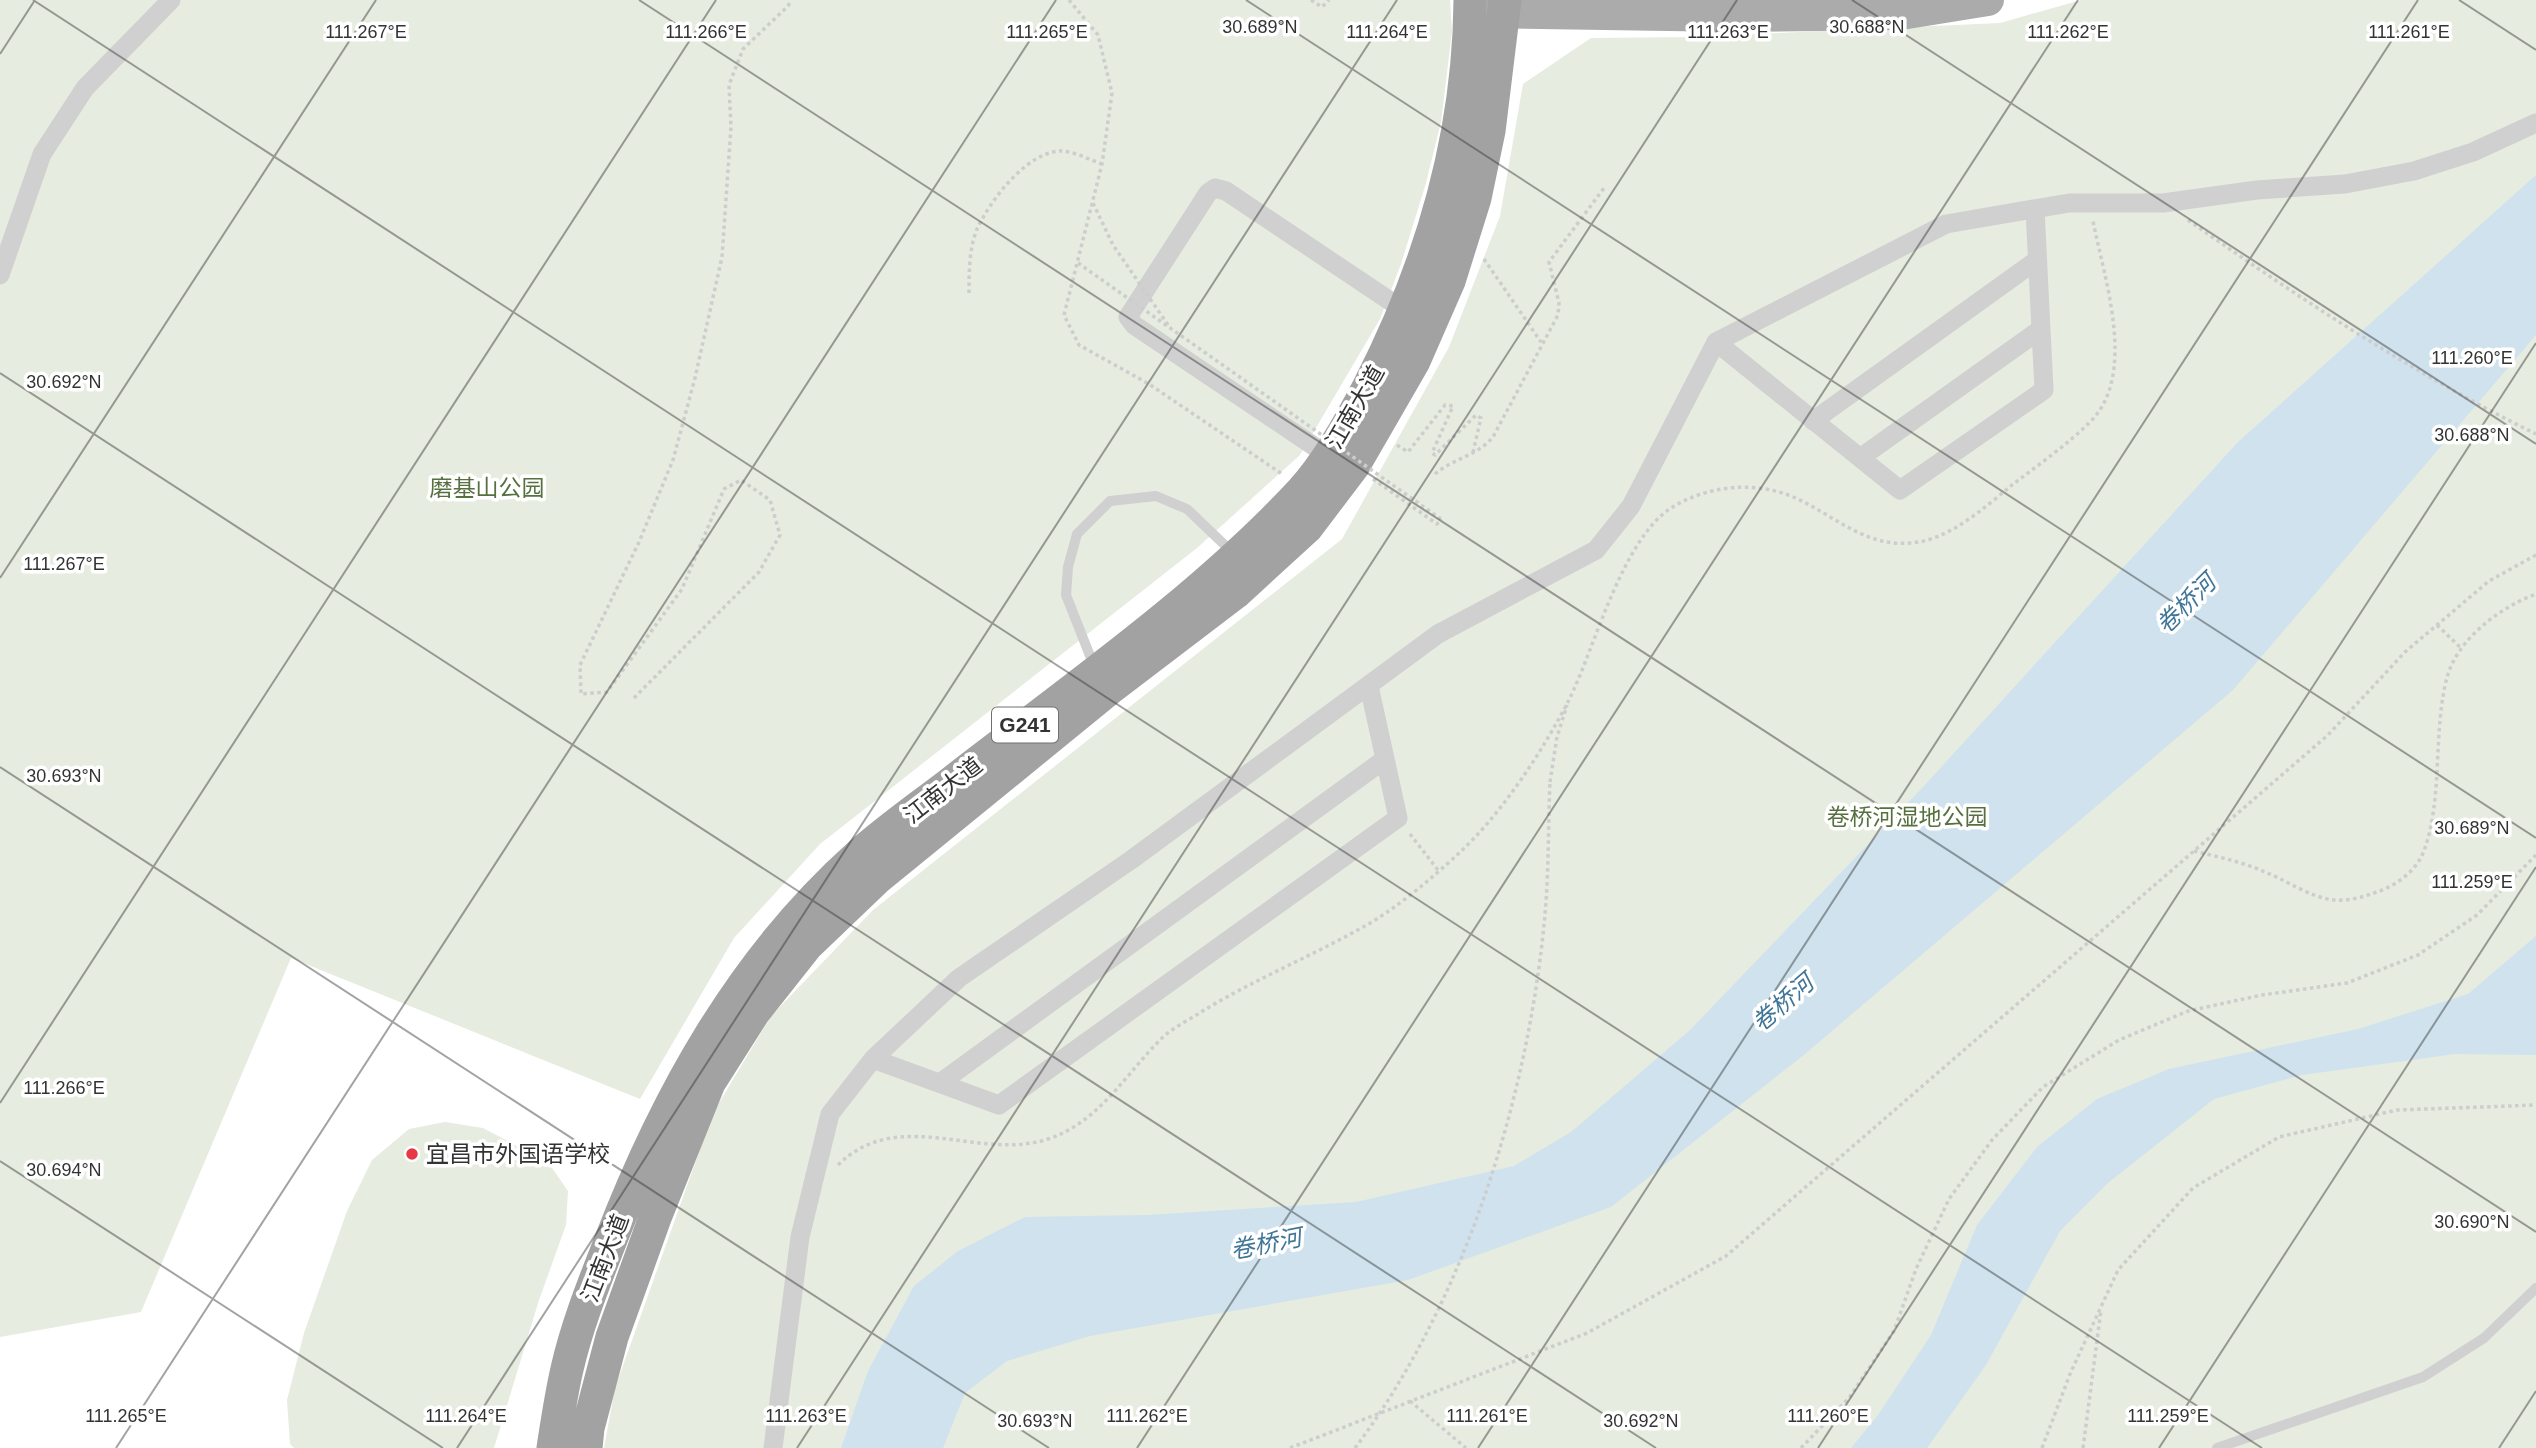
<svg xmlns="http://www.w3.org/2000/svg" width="2536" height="1448" font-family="Helvetica,'Noto Sans SC',sans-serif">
  <rect width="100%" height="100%" fill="#fff"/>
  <path fill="#e6ecdf" d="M0,0H1450L1452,31L1441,122L1426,183L1401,264L1380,319L1300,455L1197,548L820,844L734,938L640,1099L291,958L141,1312L0,1337Z
    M2081,0H2536V1448H604L615,1388L713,1113L771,1016L873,910L1342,539L1449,347L1500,216L1523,84L1591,38L1693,37L2000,23Z
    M445,1122L483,1128L534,1155L550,1165L568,1191L566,1225L539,1300L494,1448H294L290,1444L287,1400L304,1333L347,1211L372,1160L409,1129Z"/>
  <path fill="#cfe2ee" d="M2536,175V335L2233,690L1805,1054L1611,1207L1408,1280L1090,1336L1007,1361L965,1393L943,1448H841L868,1371L914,1286L958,1251L1025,1217L1147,1215L1356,1202L1514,1166L1571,1132L1690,1030L1923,787L2238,442Z
    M2536,936V1055L2455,1054L2302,1075L2214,1099L2108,1183L2060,1231L1986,1365L1927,1448H1851L1878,1415L1931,1335L1977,1225L2037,1147L2097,1099L2169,1069L2358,1029L2468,994Z"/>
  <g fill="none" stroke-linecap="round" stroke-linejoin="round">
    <path stroke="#cdcdcd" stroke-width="3.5" stroke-dasharray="3.5 3.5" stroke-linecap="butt" d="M1069,0L1098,35L1112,93L1102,164L1064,315L1079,345L1149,384L1282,474
      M1311,0L1322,7L1329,0
      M2188,220C2299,298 2414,374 2536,434
      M1484,259L1541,342
      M969,293C969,272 969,249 977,229C990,201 1026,152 1061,151C1073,151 1090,160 1102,164
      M1397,445L1408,452L1445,405L1453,406L1432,453L1435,455L1476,415L1481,418L1473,452
      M1435,474C1454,458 1477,456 1493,437L1558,315L1559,303L1549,262L1604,188
      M1373,479L1437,524L1441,519
      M2437,625L2462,649
      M634,698L759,572L780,535L770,500L741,480L724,489L682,589L607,692L581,694L580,665L639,542L673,460L695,378L722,257L731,127L729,85L743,49L788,6L791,0
      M1550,782L1557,737L1567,705
      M1410,834L1438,870
      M2194,851C2218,857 2243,862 2265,872C2288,881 2309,897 2334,900C2346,901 2360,898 2371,894C2392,888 2414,874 2423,853C2444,801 2432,728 2448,674C2460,637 2501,607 2536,594
      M838,1165C899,1105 978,1162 1048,1139C1100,1122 1126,1073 1163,1037C1174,1027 1189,1020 1201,1012C1253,980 1310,957 1363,927C1393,911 1431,879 1457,855C1501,815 1542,752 1569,700C1595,647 1622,540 1671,508C1706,486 1754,480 1793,497C1833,514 1864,547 1910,543C1948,541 1984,508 2012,485C2038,465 2067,445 2090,422C2138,375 2104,278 2093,221
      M1410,1401L1466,1448
      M1290,1448L1587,1333L1726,1256L2328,735L2405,652L2489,581L2536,555
      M1801,1448L1849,1398L1894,1331L1916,1269L1949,1199L1992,1140L2043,1087L2119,1040L2188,1011L2262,995L2347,983L2418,955L2477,915L2536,855
      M2042,1448L2070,1374L2118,1270L2193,1188L2279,1137L2397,1110L2536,1105
      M2083,1448L2101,1310"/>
    <path stroke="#d0d0d0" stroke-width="10" d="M1094,666L1066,595L1068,567L1077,534L1110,501L1156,496L1187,509L1232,552
      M2217,1448L2423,1377L2484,1338L2536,1288"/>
    <path stroke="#d0d0d0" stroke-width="19" d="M0,275L42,154L85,88L171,0
      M1716,342L1900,490L2044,390L2035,209
      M1813,421L2037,260
      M1327,455L1134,325L1128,317L1208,193L1215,188L1226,191L1405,311
      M1860,458L2041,329
      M873,1059L999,1105L1398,818L1369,686
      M940,1083L1385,759
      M773,1448L800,1237L830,1114L873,1059L959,978L1131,860L1438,634L1596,550L1631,506L1716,342L1946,224L2069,203H2163L2257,190L2345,184L2414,171L2473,152L2536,123"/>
    <path stroke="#ababab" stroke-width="32" d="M1478,12L1733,16L1901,14L1988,0"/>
    <path stroke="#a2a2a2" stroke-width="33" d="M553,1448C557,1422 561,1395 567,1369C577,1325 594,1283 610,1242C666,1097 742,959 860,854C888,829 921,806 951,783C1068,692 1201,600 1302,491C1329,461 1351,421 1369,386C1431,265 1469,137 1470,0
      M586,1448L588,1428L612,1337L656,1215L709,1083L754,1012L807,945L876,879L1109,689L1235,593L1307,527L1354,465L1414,361L1449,281L1475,198L1489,131L1505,0"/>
    <path stroke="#cdcdcd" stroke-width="3.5" stroke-dasharray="3.5 3.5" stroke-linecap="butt" d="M1093,203L1113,245L1168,325
      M1078,263L1441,519
      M1355,1448C1465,1302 1529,1095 1545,914C1549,870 1548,826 1550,782"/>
  </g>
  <path fill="none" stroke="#333" stroke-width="2" stroke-opacity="0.45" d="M33,0L2262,1448M639,0L2536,1232M1246,0L2536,838M1852,0L2536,444M2459,0L2536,50M0,54L35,0M0,373L1656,1448M0,578L376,0M0,767L1049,1448M0,1103L716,0M0,1161L443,1448M116,1448L1056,0M457,1448L1397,0M797,1448L1737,0M1137,1448L2078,0M1478,1448L2418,0M1818,1448L2536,343M2159,1448L2536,867M2499,1448L2536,1391"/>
  <circle fill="#e63946" stroke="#fff" stroke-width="2.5" cx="412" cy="1154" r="7"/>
  <g text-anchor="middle" stroke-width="7" stroke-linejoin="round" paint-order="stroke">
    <rect fill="#fff" stroke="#707070" stroke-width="2" x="992" y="707.5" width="66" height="35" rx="5"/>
    <g font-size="21" font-weight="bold" fill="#333">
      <text x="1025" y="732">G241</text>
    </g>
    <g font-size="23" fill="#333" stroke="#fff">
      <text transform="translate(1355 407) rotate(-60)" y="8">江南大道</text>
      <text transform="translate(943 790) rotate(-38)" y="8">江南大道</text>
      <text transform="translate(605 1258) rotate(-69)" y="8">江南大道</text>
    </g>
    <g font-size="23" fill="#56703f" stroke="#fff">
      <text x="487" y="496">磨基山公园</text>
      <text x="1907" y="825">卷桥河湿地公园</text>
    </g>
    <g font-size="23" fill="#333" stroke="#fff" text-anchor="start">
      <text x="426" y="1162">宜昌市外国语学校</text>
    </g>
    <g font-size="24" font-style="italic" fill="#3f7597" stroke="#fff">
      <text transform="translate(2186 604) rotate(-45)" y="8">卷桥河</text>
      <text transform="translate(1783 1003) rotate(-41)" y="8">卷桥河</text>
      <text transform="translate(1266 1244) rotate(-11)" y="8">卷桥河</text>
    </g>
  </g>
  <g font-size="18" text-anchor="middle" fill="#333" stroke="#fff" stroke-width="7" stroke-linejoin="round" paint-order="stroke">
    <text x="1867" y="33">30.688°N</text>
    <text x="1260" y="33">30.689°N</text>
    <text x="1728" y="38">111.263°E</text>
    <text x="366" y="38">111.267°E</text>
    <text x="706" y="38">111.266°E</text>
    <text x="1047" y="38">111.265°E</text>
    <text x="1387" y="38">111.264°E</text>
    <text x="2068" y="38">111.262°E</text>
    <text x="2409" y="38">111.261°E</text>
    <text x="2472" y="364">111.260°E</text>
    <text x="64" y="388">30.692°N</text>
    <text x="2472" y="441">30.688°N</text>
    <text x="64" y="570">111.267°E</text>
    <text x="64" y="782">30.693°N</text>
    <text x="2472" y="834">30.689°N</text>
    <text x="2472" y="888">111.259°E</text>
    <text x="64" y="1094">111.266°E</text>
    <text x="64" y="1176">30.694°N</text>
    <text x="2472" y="1228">30.690°N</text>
    <text x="126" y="1422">111.265°E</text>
    <text x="466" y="1422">111.264°E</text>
    <text x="806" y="1422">111.263°E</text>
    <text x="1147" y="1422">111.262°E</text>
    <text x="1487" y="1422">111.261°E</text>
    <text x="1828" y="1422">111.260°E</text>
    <text x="2168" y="1422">111.259°E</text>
    <text x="1035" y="1427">30.693°N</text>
    <text x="1641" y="1427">30.692°N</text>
  </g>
</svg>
